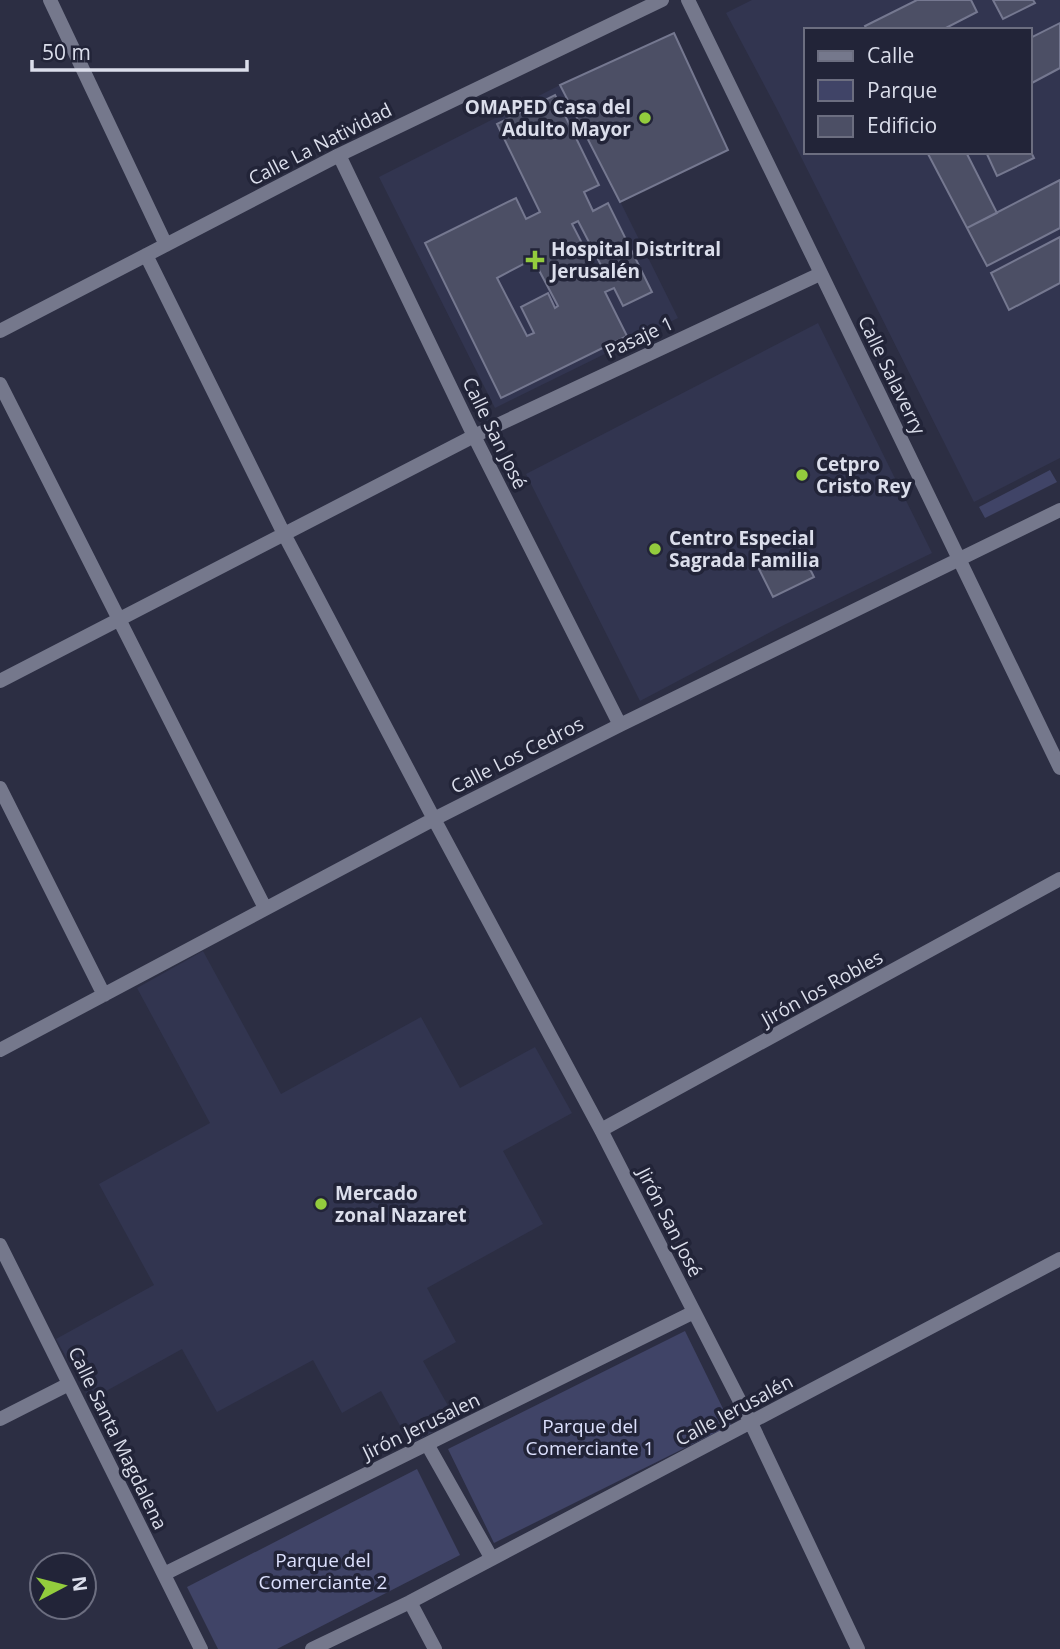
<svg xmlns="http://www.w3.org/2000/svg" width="1060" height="1649" font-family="'Open Sans',sans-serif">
  <rect width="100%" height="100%" fill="#2c2e43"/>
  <path fill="#323550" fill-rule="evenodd" d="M752,0H1060V458L974,502L778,111L726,13ZM806,30H1030V152H806Z
    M560,85L613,187L678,318L495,408L379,177Z
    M818,323L932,553L784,625L640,701L526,474Z
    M203,951L281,1094L421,1017L460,1088L535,1047L572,1113L503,1151L543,1224L427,1288L456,1342L423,1361L456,1420L410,1444L381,1391L342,1413L313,1360L217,1412L182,1349L90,1400L56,1339L154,1285L99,1184L210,1123L137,988Z"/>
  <path fill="#404467" d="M1050,470L1057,482L985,518L979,507Z
    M685,1331L731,1425L494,1543L448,1449Z
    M417,1469L460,1555L277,1649H218L187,1587Z"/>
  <path fill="#4c4f65" stroke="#757890" stroke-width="2" fill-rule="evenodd" d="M917,0H971L977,12L942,30H867L865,26Z
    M993,0H1033L1035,3L1003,19Z
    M1060,23V68L1030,84V38Z
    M674,33L728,150L620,202L560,85Z
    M555,95L599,185L584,192L593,211L608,203L652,292L623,306L614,288L605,292L627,336L501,398L425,243L516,198L526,219L540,212L497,124ZM578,221L605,273L599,276L572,224ZM533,259L558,306L555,308L548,293L521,307L534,333L527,336L497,278Z
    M1030,150L1034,158L997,176L986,152H1030Z
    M927,152H966L997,213L967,228Z
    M1060,180V228L987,266L967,228Z
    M1060,237V283L1009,310L991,273Z
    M800,549L814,577L773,597L759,569Z"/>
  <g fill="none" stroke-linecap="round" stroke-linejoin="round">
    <path stroke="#75788c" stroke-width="14" d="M50,0L166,245
      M688,0C812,256 938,511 1060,768
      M339,155L474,436L620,725
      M146,255L284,534L434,819L601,1130L751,1423L858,1649
      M0,331L339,155L662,0
      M0,384L265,908
      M0,681L474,436L820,274
      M0,788L104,995
      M0,1050L434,819L620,725L1060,510
      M601,1130L1060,879
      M0,1245L201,1649
      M0,1419L69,1384
      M427,1444L492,1559
      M164,1574L694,1312
      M410,1602L435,1649
      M312,1649L410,1602L1060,1259"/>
  </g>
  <g fill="#93cc3d" stroke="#222438" stroke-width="2.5">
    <circle cx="645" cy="118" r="7"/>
    <path d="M531.5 249.5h7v7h7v7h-7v7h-7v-7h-7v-7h7z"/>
    <circle cx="802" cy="475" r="7"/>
    <circle cx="655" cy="549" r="7"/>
    <circle cx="321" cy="1204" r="7"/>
  </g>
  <g text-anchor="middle" stroke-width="7" stroke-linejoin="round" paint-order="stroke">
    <g font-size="19" font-weight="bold" fill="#dbdeeb" stroke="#222438" text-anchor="start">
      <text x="631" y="114" text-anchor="end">OMAPED Casa del<tspan x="631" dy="22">Adulto Mayor</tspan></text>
      <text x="551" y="256">Hospital Distritral<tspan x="551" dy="22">Jerusalén</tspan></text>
      <text x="816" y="471">Cetpro<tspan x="816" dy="22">Cristo Rey</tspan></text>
      <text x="669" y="545">Centro Especial<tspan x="669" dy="22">Sagrada Familia</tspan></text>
      <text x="335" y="1200">Mercado<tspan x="335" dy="22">zonal Nazaret</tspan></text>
    </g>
    <g font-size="19" fill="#dbdeeb" stroke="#222438">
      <text transform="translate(320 144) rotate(-27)" y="7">Calle La Natividad</text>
      <text transform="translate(639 337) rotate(-25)" y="7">Pasaje 1</text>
      <text transform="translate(892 375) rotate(64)" y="7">Calle Salaverry</text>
      <text transform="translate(495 433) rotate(64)" y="7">Calle San José</text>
      <text transform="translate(517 755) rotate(-27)" y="7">Calle Los Cedros</text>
      <text transform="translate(822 988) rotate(-29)" y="7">Jirón los Robles</text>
      <text transform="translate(670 1222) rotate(63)" y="7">Jirón San José</text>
      <text transform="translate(734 1410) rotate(-28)" y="7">Calle Jerusalén</text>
      <text transform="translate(421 1426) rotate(-26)" y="7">Jirón Jerusalen</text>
      <text transform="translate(118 1438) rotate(64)" y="7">Calle Santa Magdalena</text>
    </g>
    <g font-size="19" fill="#dce0fd" stroke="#222438">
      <text x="590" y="1433">Parque del<tspan x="590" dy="22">Comerciante 1</tspan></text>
      <text x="323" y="1567">Parque del<tspan x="323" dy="22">Comerciante 2</tspan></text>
    </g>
  </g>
  <rect x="804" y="28" width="228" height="126" fill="#222438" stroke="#6c6e80" stroke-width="2"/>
  <rect x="818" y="51" width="35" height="10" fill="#75788c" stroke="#6c6e80" stroke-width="2"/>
  <text x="867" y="63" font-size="21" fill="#dbdeeb">Calle</text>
  <rect x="818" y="80" width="35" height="21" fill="#404467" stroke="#6c6e80" stroke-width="2"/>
  <text x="867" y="98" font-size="21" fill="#dbdeeb">Parque</text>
  <rect x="818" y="116" width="35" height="21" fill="#4c4f65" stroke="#6c6e80" stroke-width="2"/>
  <text x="867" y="133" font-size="21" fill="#dbdeeb">Edificio</text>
  <g transform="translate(63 1586) rotate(83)"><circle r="33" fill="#222438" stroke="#6c6e80" stroke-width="2"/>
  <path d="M0-5L12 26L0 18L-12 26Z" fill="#93cc3d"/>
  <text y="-10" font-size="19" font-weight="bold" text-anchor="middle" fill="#dbdeeb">N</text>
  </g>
  <path d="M32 60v10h215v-10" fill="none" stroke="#dbdeeb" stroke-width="3.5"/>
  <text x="42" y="60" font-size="21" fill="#dbdeeb" stroke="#222438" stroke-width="5" paint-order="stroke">50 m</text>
</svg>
